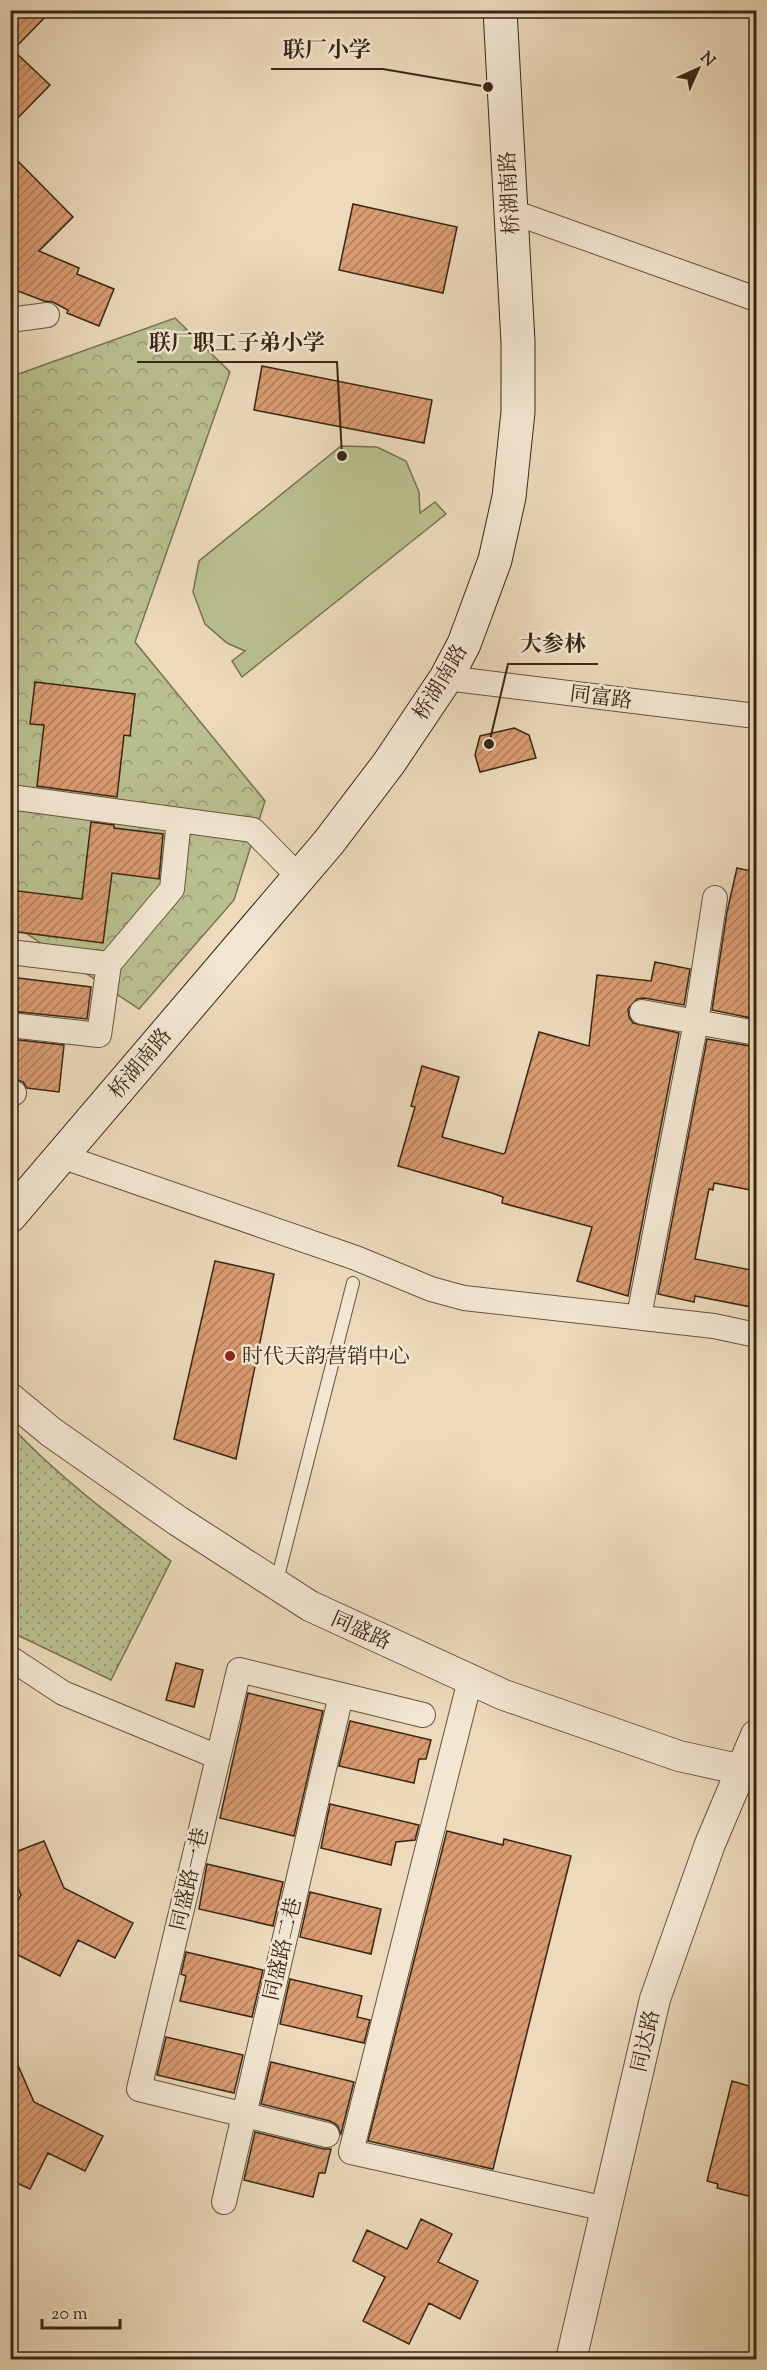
<svg xmlns="http://www.w3.org/2000/svg" width="767" height="2370" font-family="'Sorts Mill Goudy','Noto Serif SC',serif">
  <defs>
    <pattern id="grass-dots" width="8" height="8" patternUnits="userSpaceOnUse" patternTransform="scale(1.5)"><rect width="8" height="8" fill="#b9bf8f"/><path d="M2 2h.1M6 6h.1" fill="none" stroke="#979b74" stroke-width="1.8" stroke-linecap="round"/></pattern>
    <pattern id="forest-crowns" width="20" height="18" patternUnits="userSpaceOnUse" patternTransform="scale(1.5)"><rect width="20" height="18" fill="#b9bf8f"/><path d="M2 6a3 3 0 1 1 6 0M12 15a3 3 0 1 1 6 0" fill="none" stroke="#979b74"/></pattern>
    <pattern id="building-hatch" width="6" height="6" patternUnits="userSpaceOnUse" patternTransform="scale(1.5)"><rect width="6" height="6" fill="#d99b71"/><path d="M-1 1l2-2M0 6l6-6M5 7l2-2" fill="none" stroke="#b17e5c"/></pattern>
  </defs>
  <rect width="100%" height="100%" fill="#ecdabb"/>
  <filter id="stains"><feTurbulence type="fractalNoise" baseFrequency=".00333" numOctaves="4"/><feColorMatrix values="0 0 0 0 .2 0 0 0 0 .09 0 0 0 0 .02 0 0 0 .5 -.17"/></filter>
  <radialGradient id="worn" r=".72"><stop offset=".6" stop-color="#630" stop-opacity="0"/><stop offset="1" stop-color="#630" stop-opacity=".3"/></radialGradient>
  <path fill="url(#grass-dots)" stroke="#787251" stroke-width="1.5" d="M10,1425C58,1477 115,1519 171,1561L111,1680L11,1632Z"/>
  <path fill="url(#forest-crowns)" stroke="#787251" stroke-width="1.5" d="M175,318L230,372L135,642L265,801L234,900L139,1009L11,923L10,377Z"/>
  <path fill="#b9bf8f" stroke="#787251" stroke-width="1.5" d="M341,446L377,447L406,461L419,492L420,513L435,502L446,514L242,677L232,661L245,651L227,643L205,624L193,592L199,561Z"/>
  <path fill="url(#building-hatch)" stroke="#382613" stroke-width="1.5" d="M10,10H52L13,50L50,85L10,126Z
    M10,153L73,217L39,251L79,268L77,274L114,289L99,326L67,313L68,310L53,302L44,301L10,288Z
    M353,204L457,227L443,293L339,270Z
    M262,366L432,400L424,443L254,410Z
    M35,682L135,694L130,736L124,735L117,797L37,786L44,725L30,724Z
    M514,728L529,735L536,758L480,772L475,755L480,736Z
    M91,822L114,825V828L163,834L159,879L112,873L103,943L10,931V890L82,899Z
    M737,868L756,872V1019L712,1010L727,912Z
    M655,962L690,969L684,1005L644,998L637,999L628,1009L629,1017L633,1023L679,1033L628,1296L577,1281L592,1227L502,1203L503,1197L492,1193L398,1166L415,1107L411,1106L422,1066L459,1077L442,1137L503,1154L505,1153L539,1032L589,1046L597,975L651,981Z
    M10,977L91,987L87,1019L10,1011Z
    M10,1039L64,1045L59,1092L27,1088L23,1082L10,1078Z
    M707,1039L756,1047V1191L714,1183L713,1190L709,1189L695,1259L756,1271V1308L695,1296L694,1302L658,1294Z
    M215,1261L274,1274L236,1459L174,1439Z
    M176,1663L203,1670L194,1707L166,1700Z
    M248,1693L323,1711L294,1836L220,1818Z
    M350,1721L431,1740L426,1759H419L414,1783L339,1766Z
    M330,1804L419,1825L415,1840L396,1842L391,1865L321,1848Z
    M447,1831L503,1845L504,1839L571,1856L493,2169L368,2141Z
    M44,1841L64,1888L133,1923L115,1958L78,1940L60,1976L10,1951V1916L21,1895L10,1870V1854Z
    M207,1864L283,1882L273,1926L199,1909Z
    M310,1892L381,1909L371,1954L300,1937Z
    M186,1952L263,1970L252,2017L180,2001L186,1976L181,1974Z
    M290,1979L362,1996L357,2017L370,2020L364,2043L280,2024Z
    M166,2037L243,2055L234,2093L157,2075Z
    M10,2047L34,2102L103,2136L85,2171L48,2153L30,2189L10,2180Z
    M271,2062L354,2082L341,2134L337,2125L330,2121L261,2104Z
    M732,2081L756,2088V2198L717,2188L718,2184L707,2181Z
    M255,2132L324,2149H331L325,2173H319L313,2197L244,2180Z
    M421,2219L452,2234L438,2262L478,2281L460,2319L429,2303L409,2344L363,2321L385,2277L353,2261L367,2230L407,2249Z"/>
  <g fill="none" stroke-linecap="round" stroke-linejoin="round">
    <defs>
      <path id="service" d="M276,1584L353,1283"/>
      <path id="minor" d="M510,211L756,299
        M10,320L47,315
        M446,678L756,716
        M10,797L253,830L299,877
        M10,952L109,964
        M642,1012L756,1033
        M10,1025L99,1035L109,964L172,889L179,820
        M10,1092L14,1093
        M61,1156L356,1258L431,1289L464,1298L714,1326L756,1335
        M639,1316L696,1022L715,898
        M10,1658L63,1693L218,1757
        M467,1692L351,2152L606,2209
        M327,2135L139,2089L239,1670L423,1715
        M224,2202L341,1695"/>
      <path id="tertiary" d="M10,1398L51,1432L178,1521L310,1606L504,1695L679,1756L756,1773
        M571,2360L655,1999L710,1844L756,1735"/>
      <path id="secondary" d="M10,1216L329,842L389,763L446,678L464,644L495,560L509,497L518,412V342L500,10"/>
    </defs>
    <use href="#service" stroke="#65533d" stroke-width="14"/>
    <use href="#minor" stroke="#65533d" stroke-width="26"/>
    <use href="#tertiary" stroke="#65533d" stroke-width="32"/>
    <use href="#secondary" stroke="#382613" stroke-width="35"/>
    <use href="#service" stroke="#f3e7d3" stroke-width="12"/>
    <use href="#minor" stroke="#f3e7d3" stroke-width="24"/>
    <use href="#tertiary" stroke="#f3e7d3" stroke-width="30"/>
    <use href="#secondary" stroke="#f3e7d3" stroke-width="33"/>
  </g>
  <circle fill="#8f2418" stroke="#f3e7d3" stroke-width="2" cx="230" cy="1356" r="6"/>
  <g text-anchor="middle" stroke-width="5" stroke-linejoin="round" paint-order="stroke">
    <g font-size="21" fill="#382613" stroke="#f3e7d3">
      <text transform="translate(509 193) rotate(-93)" y="7">桥湖南路</text>
      <text transform="translate(440 682) rotate(-59)" y="7">桥湖南路</text>
      <text transform="translate(601 697) rotate(7)" y="7">同富路</text>
      <text transform="translate(140 1063) rotate(-50)" y="7">桥湖南路</text>
      <text transform="translate(361 1630) rotate(24)" y="7">同盛路</text>
      <text transform="translate(189 1879) rotate(-77)" y="7">同盛路一巷</text>
      <text transform="translate(282 1949) rotate(-77)" y="7">同盛路二巷</text>
      <text transform="translate(645 2041) rotate(-77)" y="7">同达路</text>
    </g>
    <g font-size="21" fill="#382613" stroke="#f3e7d3" text-anchor="start">
      <text x="242" y="1363">时代天韵营销中心</text>
    </g>
  </g>
  <path fill="none" stroke="#382613" stroke-width="2" d="M488 87L383 69H271M342 456L337 362H137M489 744L508 664H598"/>
  <g fill="#382613" stroke="#f3e7d3" stroke-width="2">
    <circle cx="488" cy="87" r="6"/>
    <circle cx="342" cy="456" r="6"/>
    <circle cx="489" cy="744" r="6"/>
  </g>
  <g font-size="22" text-anchor="middle" font-weight="bold" fill="#382613" stroke="#f3e7d3" stroke-width="5" stroke-linejoin="round" paint-order="stroke">
    <text x="327" y="57">联厂小学</text>
    <text x="237" y="350">联厂职工子弟小学</text>
    <text x="553" y="651">大参林</text>
  </g>
  <rect width="767" height="2370" fill="none" stroke="#ecdabb" stroke-width="36"/>
  <rect x="12" y="12" width="743" height="2346" fill="none" stroke="#382613" stroke-width="3"/>
  <rect x="18" y="18" width="731" height="2334" fill="none" stroke="#382613" stroke-width="1.5"/>
  <g transform="translate(698 69) rotate(45)" stroke="#f3e7d3" stroke-width="4.5" paint-order="stroke">
  <path d="M0-4.5L10 22L0 15L-10 22Z" fill="#382613"/>
  <text y="-9" font-size="16" font-weight="bold" text-anchor="middle" fill="#382613">N</text>
  </g>
  <path d="M42 2319v9h78v-9" fill="none" stroke="#382613" stroke-width="3"/>
  <text x="51" y="2319" font-size="18" fill="#382613" stroke="#f3e7d3" stroke-width="4.5" paint-order="stroke">20 m</text>
  <rect width="100%" height="100%" filter="url(#stains)"/>
  <rect width="100%" height="100%" fill="url(#worn)"/>
</svg>
